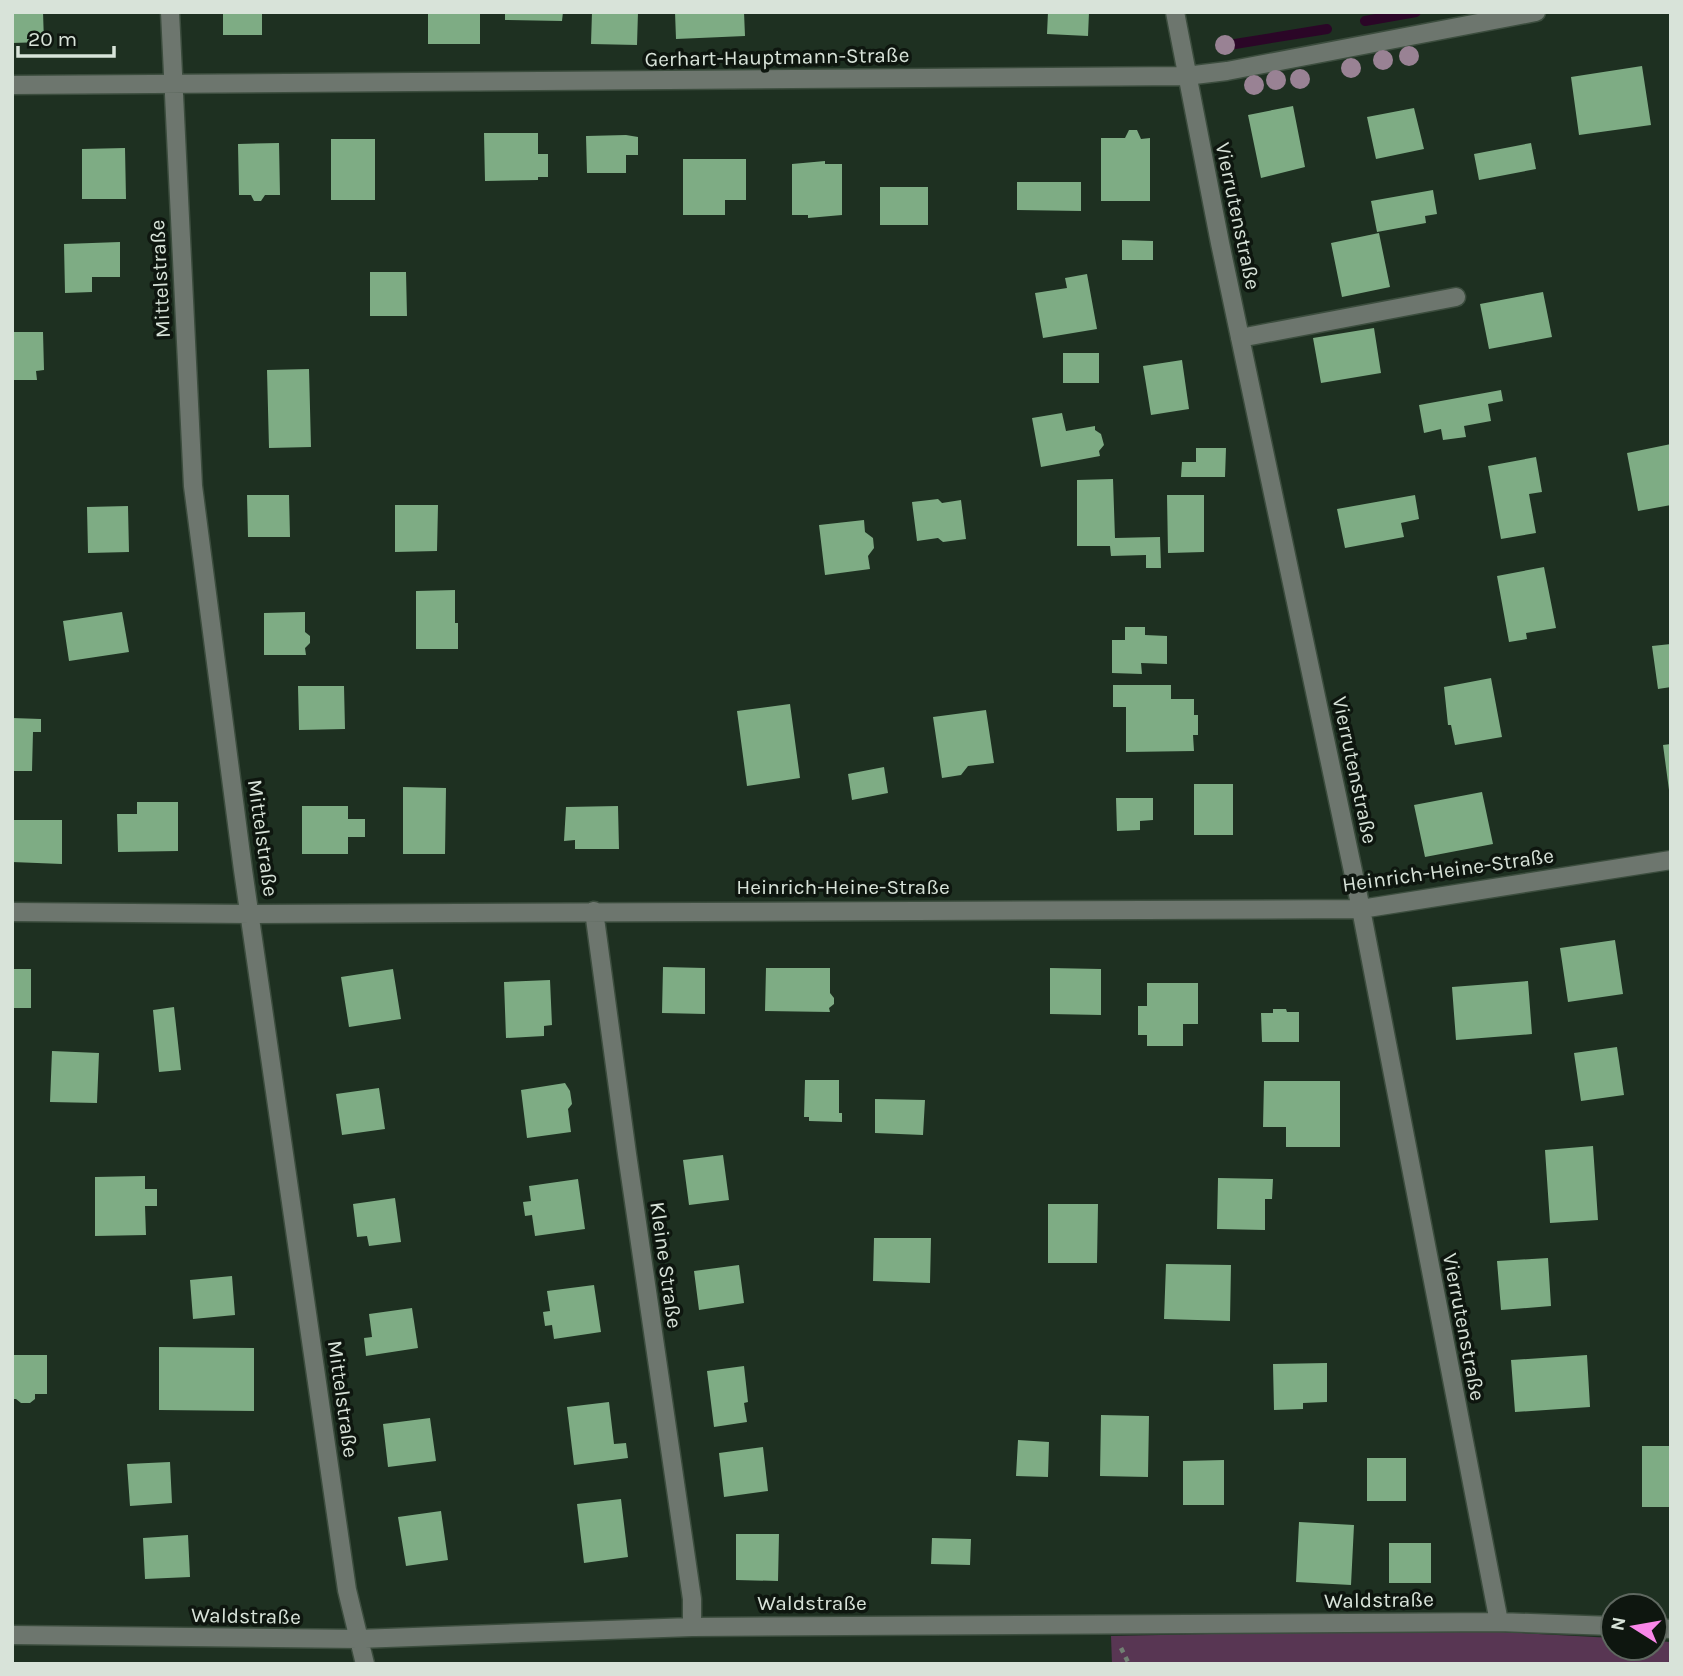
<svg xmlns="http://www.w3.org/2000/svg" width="1683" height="1676" font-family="Karla,sans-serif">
  <rect width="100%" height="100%" fill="#1e3021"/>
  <path fill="#583653" d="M1317,1632H1501L1613,1638V1648H1655V1641L1671,1642V1664H1112L1111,1636Z"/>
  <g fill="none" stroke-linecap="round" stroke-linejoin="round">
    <path stroke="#2b0627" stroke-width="10" d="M1365,21L1416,12
      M1235,44L1327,29"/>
  </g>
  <path fill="#7eac84" d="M12,12H43L44,42L12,43Z
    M223,12H262V35H223Z
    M428,12H480V44H428Z
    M505,12H563L562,21L505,20Z
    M592,12H638L637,45L591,44Z
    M675,12H744L745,36L676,39Z
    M1048,12H1089L1088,36L1047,34Z
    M1642,66L1651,125L1579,135L1571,77Z
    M1293,106L1305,167L1261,178L1248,115Z
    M1414,108L1424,149L1376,159L1367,117Z
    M1129,130H1137L1141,139L1150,138V201H1101V138H1125Z
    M484,133H538V154H548V177H538V180L485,181Z
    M626,135L638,137V155H626V173H587L586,136Z
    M331,139H375V200H331Z
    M279,143L280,195H265L261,201H254L251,195H239L238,144Z
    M1531,143L1536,169L1479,180L1474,154Z
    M125,148L126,199H82V149Z
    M683,159H746V200H725V215H683Z
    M825,161V164H842V215L808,218V215H792V164Z
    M1017,182H1081V211L1017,210Z
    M880,187H928V225H880Z
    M1433,190L1437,214L1425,216L1426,223L1377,232L1371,201Z
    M1379,233L1390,287L1342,297L1331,243Z
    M1122,240L1153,241V260H1122Z
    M120,242V277H92V292L65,293L64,244Z
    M370,272H406L407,316H370Z
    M1087,274L1097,329L1043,338L1035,293L1067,288L1065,278Z
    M1543,292L1552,337L1489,349L1480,304Z
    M1374,328L1381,373L1321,383L1313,338Z
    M12,332H43L44,370L36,371L37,380H13Z
    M1063,353H1099V383H1063Z
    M1182,360L1189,409L1151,415L1143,366Z
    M309,369L311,447L269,448L267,370Z
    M1501,390L1503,401L1488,404L1491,421L1464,426L1466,437L1443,440L1441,429L1424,433L1419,405Z
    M1062,413L1066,431L1095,426V430L1101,434L1104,445L1099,451L1100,456L1041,467L1032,418Z
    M1671,444V505L1638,511L1627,453Z
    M1196,448H1226L1225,477H1181L1182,462H1196Z
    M1536,457L1542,492L1529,494L1536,533L1501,539L1488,466Z
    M1113,479L1115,538L1160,537L1161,568H1146V555L1111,556L1110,546H1077V480Z
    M247,495H289L290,537H248Z
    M1167,495H1204V552L1168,553Z
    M1415,495L1419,519L1401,523L1404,537L1345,548L1337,509Z
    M938,499L942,503L961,500L966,539L943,542L938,538L917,541L912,502Z
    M395,505H438L437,551L395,552Z
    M128,506L129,552L88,553L87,507Z
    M864,520L865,532L873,538L874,548L868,556L870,569L825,575L819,525Z
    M1544,567L1556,628L1526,633L1527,639L1509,642L1497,576Z
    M455,590V623H458V649H416V591Z
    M122,612L129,652L69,661L63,621Z
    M305,612V632L310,636V643L305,648L306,655H264V613Z
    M1125,627H1145V635L1167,636V664L1141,663L1142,674L1112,673V640H1125Z
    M1671,644V687L1658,689L1652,646Z
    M1491,678L1502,737L1455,745L1451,725H1448L1444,687Z
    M1113,685H1171V699H1194V715H1198V735H1193L1194,751L1126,752V707H1113Z
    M298,686H344L345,729L299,730Z
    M790,704L800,778L747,786L737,711Z
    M986,710L994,763L968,766L961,775L942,778L933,717Z
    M12,718L41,719V732H33L32,771H12Z
    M1671,744V790H1669L1663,745Z
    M884,767L888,793L852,800L848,774Z
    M1194,784H1233V835H1194Z
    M403,787L446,788L445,854H403Z
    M1482,792L1493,844L1425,857L1414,805Z
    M1116,798H1153V820L1140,821V830L1117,831Z
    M137,802H178V851L118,852L117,814H137Z
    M302,806H348V819H365V837H348V854H302Z
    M618,806L619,849H575V840L564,841L566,807Z
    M12,820H62V864L12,862Z
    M1615,940L1623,994L1568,1002L1560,948Z
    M663,967L705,968V1014L662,1013Z
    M766,968H830V993L834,998V1004L829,1008L830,1012L765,1011Z
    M1050,968L1101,969V1015L1050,1014Z
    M12,969H31V1008H12Z
    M393,969L401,1019L349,1027L341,977Z
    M550,980L552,1025L544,1026V1036L506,1038L504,982Z
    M1528,981L1532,1034L1456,1040L1452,987Z
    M1147,983H1198V1024H1183V1046H1147V1035H1138V1006H1147Z
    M174,1007L181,1070L159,1072L153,1010Z
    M1273,1009H1286L1287,1012H1299V1042H1262L1261,1013H1273Z
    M1617,1047L1624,1095L1581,1101L1574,1053Z
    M52,1051L99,1053L97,1103L50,1102Z
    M805,1080H839V1113H842V1122L809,1121V1117H804Z
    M1264,1081H1340V1147H1286V1127H1263Z
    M565,1083L570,1091L572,1104L568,1109L571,1132L527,1138L521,1090Z
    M379,1088L385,1129L342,1135L336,1094Z
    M875,1099L925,1100L923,1135L875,1133Z
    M1593,1146L1598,1220L1550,1223L1545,1150Z
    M723,1155L729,1200L689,1205L683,1160Z
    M145,1176V1189H157V1206H145L146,1235L95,1236V1177Z
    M1218,1178L1273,1179L1272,1199H1265V1230L1217,1229Z
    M578,1179L585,1229L535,1236L532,1215L525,1216L523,1202L531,1201L529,1186Z
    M395,1198L401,1242L369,1246L367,1236L357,1237L353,1204Z
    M1048,1204H1098L1097,1263H1048Z
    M874,1238H931L930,1283L873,1281Z
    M1548,1258L1551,1306L1501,1310L1497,1261Z
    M1166,1264L1231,1265L1230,1321L1164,1319Z
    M739,1265L744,1303L699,1310L694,1271Z
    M232,1276L235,1315L193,1319L190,1280Z
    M594,1285L601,1332L554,1339L552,1325L545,1326L543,1312L550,1311L547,1291Z
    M412,1308L418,1348L366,1356L364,1338L372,1337L369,1314Z
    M159,1347L254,1348V1411L159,1410Z
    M12,1355H47V1394H35V1399L30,1403H21L16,1399H12Z
    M1587,1355L1590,1407L1515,1412L1511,1360Z
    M1327,1363V1402L1303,1403V1409L1274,1410L1273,1364Z
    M744,1366L748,1402L744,1403L747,1422L714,1427L707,1371Z
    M609,1402L614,1444L626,1443L628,1458L574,1465L567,1407Z
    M1101,1415L1149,1416L1148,1477L1100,1476Z
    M430,1418L436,1461L388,1467L383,1424Z
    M1018,1440L1049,1442L1048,1477L1016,1476Z
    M1642,1446H1671V1507H1642Z
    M763,1447L768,1491L724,1497L719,1453Z
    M1367,1458H1406V1501H1367Z
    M1224,1460V1505H1183V1461Z
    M170,1462L172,1503L130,1506L127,1464Z
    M621,1499L628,1557L584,1563L577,1504Z
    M441,1511L448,1560L406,1566L398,1517Z
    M1299,1522L1354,1525L1351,1585L1296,1582Z
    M736,1534H779L778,1581L736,1580Z
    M188,1535L190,1577L145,1579L143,1538Z
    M932,1538L971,1539L970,1565L931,1564Z
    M1389,1543H1431V1583H1389Z"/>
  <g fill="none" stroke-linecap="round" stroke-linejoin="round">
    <defs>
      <path id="minor" d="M170,12L193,486L243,870L347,1590L365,1664
        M1175,12L1220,243L1361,909L1499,1622
        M12,85L1186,76L1227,71L1536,12
        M1240,338L1456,297
        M594,911L627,1154L692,1599V1627
        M12,912L251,914L1361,909L1671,860
        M1655,1628L1671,1629
        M12,1635L358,1639L692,1627L1499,1622L1613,1626"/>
    </defs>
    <use href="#minor" stroke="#3c4d3e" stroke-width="21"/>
    <path stroke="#718073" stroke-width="4.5" stroke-dasharray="5 5" stroke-linecap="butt" d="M1121,1648L1129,1664"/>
    <use href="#minor" stroke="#6d766e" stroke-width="18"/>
  </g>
  <g fill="#998294">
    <circle cx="1225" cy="45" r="10"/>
    <circle cx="1409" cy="56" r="10"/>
    <circle cx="1383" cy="60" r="10"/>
    <circle cx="1351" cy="68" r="10"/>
    <circle cx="1300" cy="79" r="10"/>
    <circle cx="1276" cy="80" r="10"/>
    <circle cx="1254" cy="85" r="10"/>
  </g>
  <g text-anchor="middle" stroke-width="7" stroke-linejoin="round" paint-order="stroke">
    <g font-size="21" fill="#d8e3d9" stroke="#0e160f">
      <text transform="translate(777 57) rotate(-1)" y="7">Gerhart-Hauptmann-Straße</text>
      <text transform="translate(1238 216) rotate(78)" y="7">Vierrutenstraße</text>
      <text transform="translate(160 279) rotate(-93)" y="7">Mittelstraße</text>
      <text transform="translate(1355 770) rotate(78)" y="7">Vierrutenstraße</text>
      <text transform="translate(263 838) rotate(82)" y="7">Mittelstraße</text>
      <text transform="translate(1448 870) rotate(-8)" y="7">Heinrich-Heine-Straße</text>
      <text x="843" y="894">Heinrich-Heine-Straße</text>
      <text transform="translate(666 1265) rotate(82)" y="7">Kleine Straße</text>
      <text transform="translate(1464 1327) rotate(79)" y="7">Vierrutenstraße</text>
      <text transform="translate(343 1399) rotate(82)" y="7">Mittelstraße</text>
      <text transform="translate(1379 1600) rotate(-1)" y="7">Waldstraße</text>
      <text x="812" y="1610">Waldstraße</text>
      <text transform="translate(246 1616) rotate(1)" y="7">Waldstraße</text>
    </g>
  </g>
  <rect width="1683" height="1676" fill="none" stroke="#d8e3d9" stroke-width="28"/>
  <g transform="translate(1634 1627) rotate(281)"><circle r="33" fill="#0e160f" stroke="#5f6860" stroke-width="2"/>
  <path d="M0-5L12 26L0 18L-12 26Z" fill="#f987e9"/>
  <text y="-10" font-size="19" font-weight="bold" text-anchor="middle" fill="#d8e3d9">N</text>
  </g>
  <path d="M18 46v10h96v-10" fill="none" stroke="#d8e3d9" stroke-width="3.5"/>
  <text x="28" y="46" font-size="21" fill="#d8e3d9" stroke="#0e160f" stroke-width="5" paint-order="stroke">20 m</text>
</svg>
